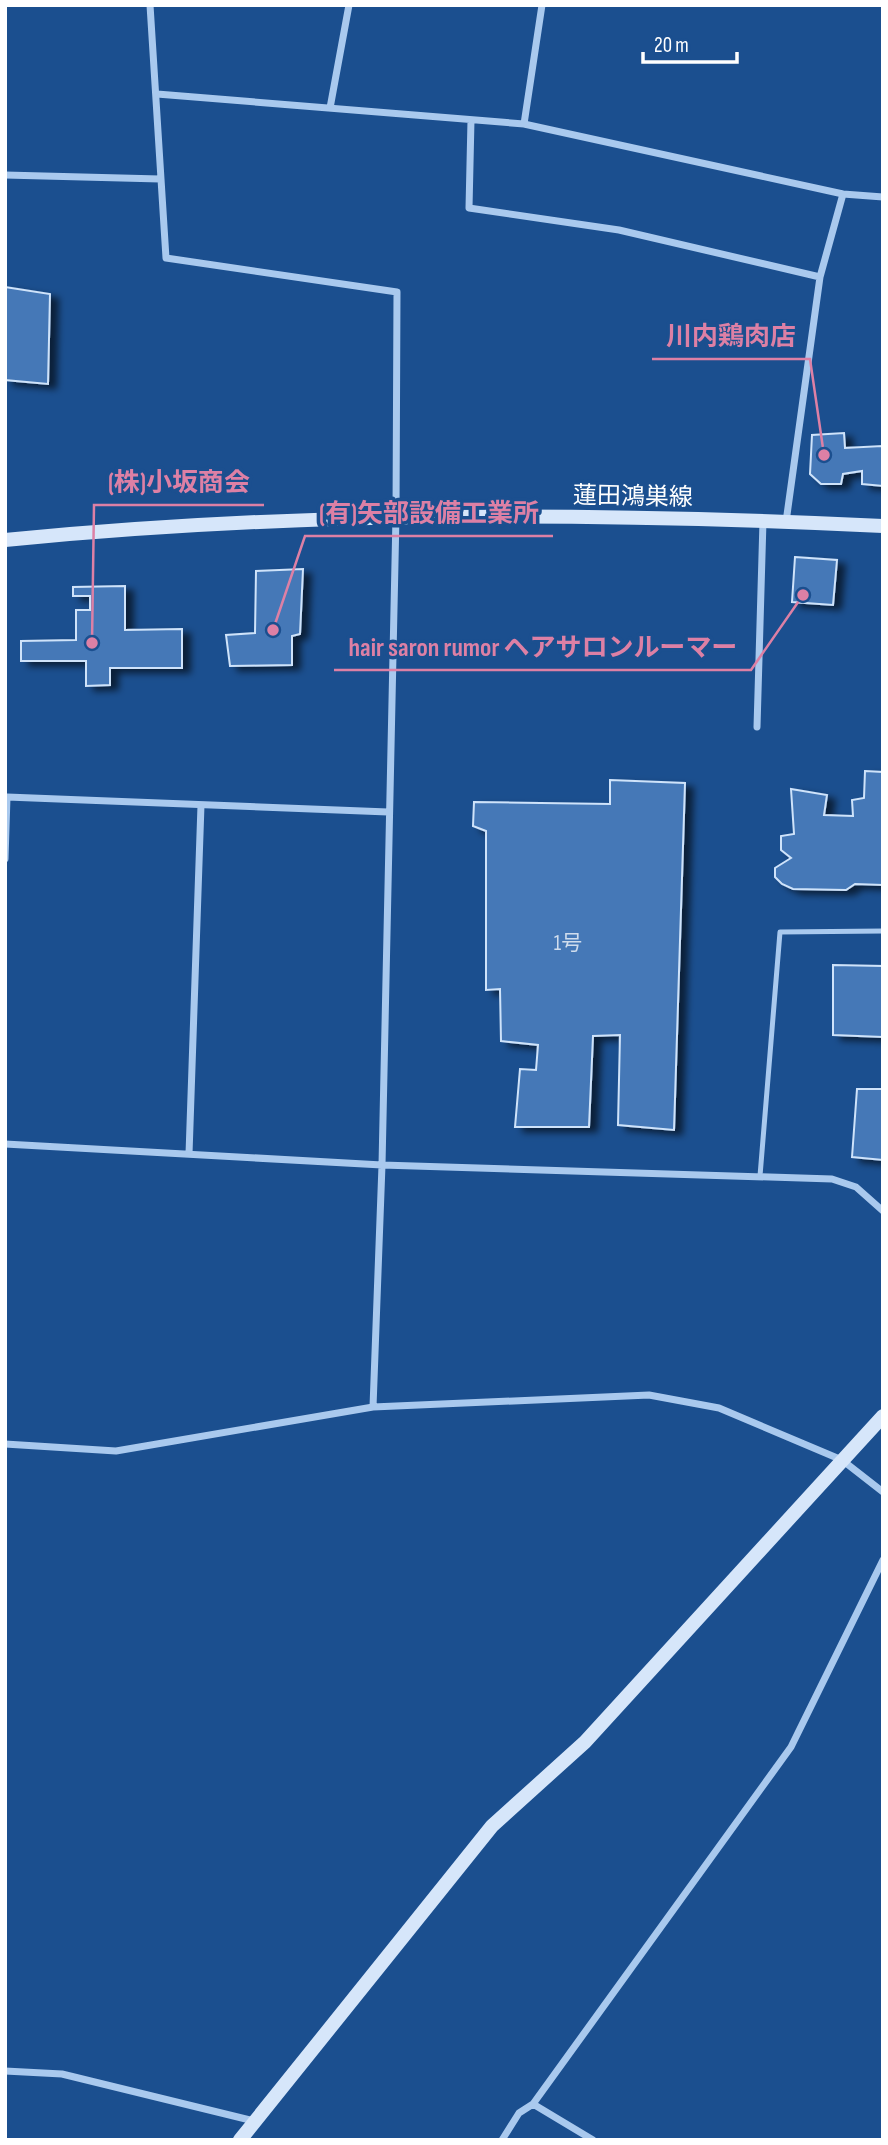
<svg xmlns="http://www.w3.org/2000/svg" width="888" height="2145" font-family="'Sofia Sans Condensed','Noto Sans JP',sans-serif">
  <defs>
    <filter id="shadow"><feDropShadow dx="8" dy="4.5" stdDeviation="3.5" flood-color="#0009"/></filter>
  </defs>
  <rect width="100%" height="100%" fill="#1b4f8f"/>
  <path fill="#4478b7" stroke="#cfe3fa" stroke-width="2" filter="url(#shadow)" d="M5,287L50,294L48,384L5,380Z
    M844,433L845,448L882,446L883,486L862,484V471L843,474L841,484H821L810,474L812,435Z
    M795,557L837,560L833,605L792,602Z
    M303,569L300,634L292,636V665L230,666L226,635L255,633L256,571Z
    M125,586V630L182,629V668H110V685L86,686V661H21V641L76,640V610H90V596H73V587Z
    M865,771L883,772V885L855,884L846,890L793,889L782,884L775,877V868L791,858L781,850V836L794,834L791,789L827,795L824,815L853,816L852,800L864,798Z
    M610,780L685,783L674,1130L618,1125L620,1035L593,1036L589,1127H515L520,1069L536,1070L538,1045L501,1041L500,989L486,990V831L473,826L474,802L610,804Z
    M833,965L883,966V1037L833,1035Z
    M857,1089H883V1160L852,1157Z"/>
  <g fill="none" stroke-linecap="round" stroke-linejoin="round">
    <path stroke="#a9c9ee" stroke-width="5" d="M760,1176L780,932L883,931"/>
    <path stroke="#a9c9ee" stroke-width="7" d="M150,5L166,258L397,292L396,516L382,1165L373,1407
      M157,94L524,124L843,194L883,197
      M330,108L349,5
      M471,120L469,208L619,230L820,277
      M524,124L542,5
      M5,175L160,179
      M786,522L820,277L843,194
      M757,727L763,521
      M5,859L7,797L388,812
      M5,1144L382,1165L832,1179L856,1187L883,1211
      M189,1154L201,805
      M5,1444L116,1451L373,1407L649,1395L719,1408L842,1460L883,1492
      M5,2071L62,2074L254,2121
      M533,2104L791,1747L883,1560
      M502,2140L519,2113L533,2104L593,2140"/>
    <path stroke="#d6e6fa" stroke-width="14" d="M5,540C297,511 590,512 883,526
      M240,2140L492,1826L585,1742L883,1416"/>
  </g>
  <g text-anchor="middle" stroke-width="7" stroke-linejoin="round" paint-order="stroke">
    <g font-size="21" fill="#d0dded">
      <text x="568" y="950">1号</text>
    </g>
    <g font-size="24" fill="#fff" stroke="#1b4f8f">
      <text transform="translate(633 496) rotate(1)" y="8">蓮田鴻巣線</text>
    </g>
  </g>
  <path fill="none" stroke="#dd80a5" stroke-width="2.5" d="M824 455L810 359H652M92 643L94 505H264M273 630L305 536H553M803 595L751 670H334"/>
  <g fill="#dd80a5" stroke="#1b4f8f" stroke-width="2.5">
    <circle cx="824" cy="455" r="7"/>
    <circle cx="92" cy="643" r="7"/>
    <circle cx="273" cy="630" r="7"/>
    <circle cx="803" cy="595" r="7"/>
  </g>
  <g font-size="26" text-anchor="middle" font-weight="bold" fill="#dd80a5" stroke="#1b4f8f" stroke-width="7" stroke-linejoin="round" paint-order="stroke">
    <text x="731" y="345">川内鶏肉店</text>
    <text x="179" y="491">(株)小坂商会</text>
    <text x="429" y="522">(有)矢部設備工業所</text>
    <text x="543" y="656">hair saron rumor ヘアサロンルーマー</text>
  </g>
  <rect width="888" height="2145" fill="none" stroke="#ffffff" stroke-width="14"/>
  <path d="M643 52v10h94v-10" fill="none" stroke="#ffffff" stroke-width="3.5"/>
  <text x="654" y="52" font-size="21" fill="#ffffff" stroke="#1b4f8f" stroke-width="5" paint-order="stroke">20 m</text>
</svg>
